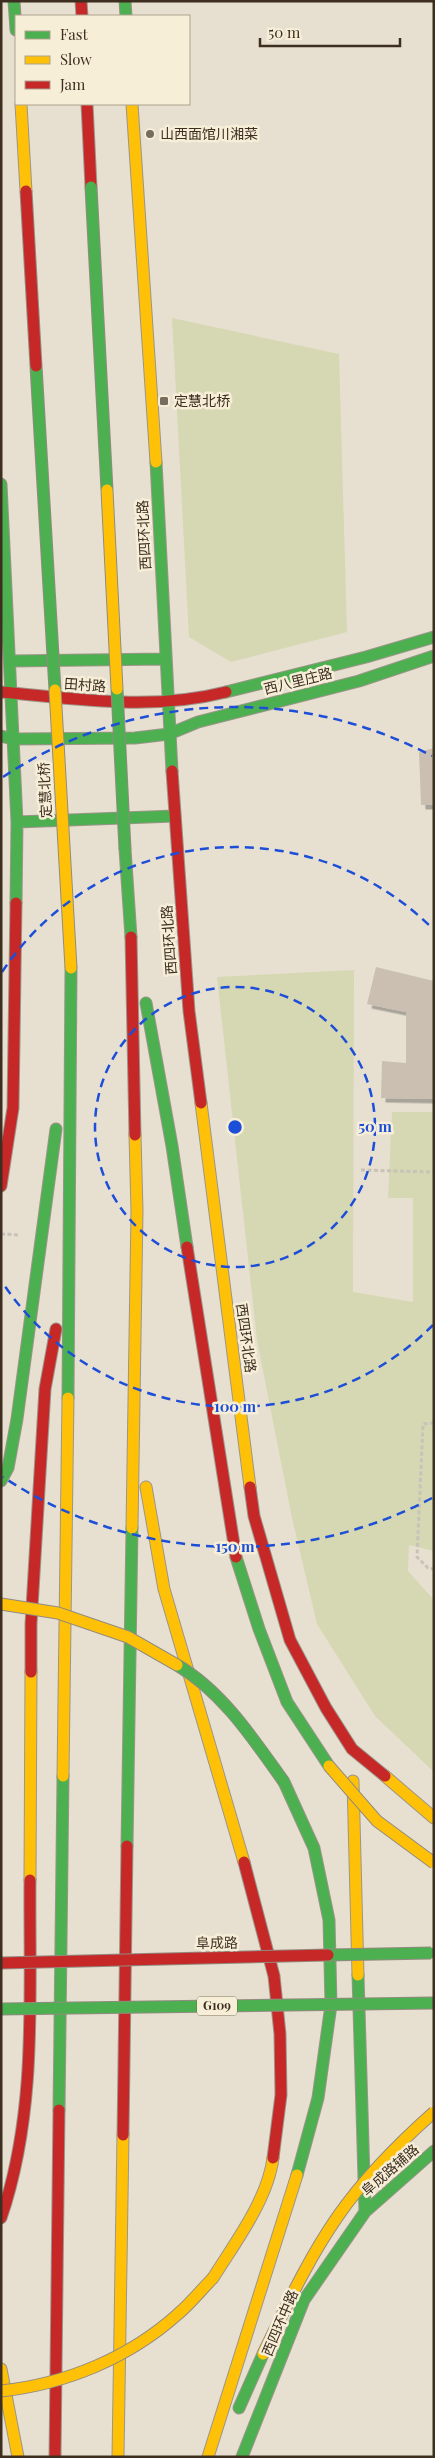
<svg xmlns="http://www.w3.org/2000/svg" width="435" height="2458" font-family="'Playfair Display','Noto Sans SC',serif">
  <defs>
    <filter id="shadow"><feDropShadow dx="4.5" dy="4.5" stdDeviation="0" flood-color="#0004"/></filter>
  </defs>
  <rect width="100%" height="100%" fill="#e7e0d1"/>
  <path fill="#d6d7b3" d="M172,318L339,354L347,632L231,662L189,637Z
    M354,970L353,1292L413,1302V1198H388L392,1112H434V1551L409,1545L408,1571L434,1600V1772L375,1716L317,1624L292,1518L257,1340L217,977Z"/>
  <path fill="#cbbfb2" filter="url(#shadow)" d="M434,748V805H421L419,752Z
    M376,967L434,981V1099L381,1098L382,1061L406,1063V1012L367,1004Z"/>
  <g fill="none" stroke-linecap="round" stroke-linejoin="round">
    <defs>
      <path id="fast" d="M14,1L16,30
        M125,1L126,16
        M156,462L172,771
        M1,484L17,822L16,903
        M10,661L165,659
        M226,692L366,657L434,637
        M1,736L13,739L135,738L169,734L198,722L359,681L434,656
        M17,822L175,816
        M125,849L131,937
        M146,1003L172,1146L187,1247
        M68,1398L71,968
        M1,1481L8,1468L17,1419L56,1129
        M236,1557L259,1629L287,1702L329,1766
        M284,1782L314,1848L329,1920L331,2005L318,2098L297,2175
        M127,1846L132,1528
        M358,1975L365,2212
        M59,2110L63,1776
        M239,2408L263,2354
        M242,2457L304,2300L365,2212L434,2151"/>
      <path id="slow" d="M21,104L26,191
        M132,104L156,462
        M201,1103L250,1487
        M146,1487L164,1589L244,1862
        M132,1528L137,1211L135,1135
        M63,1776L68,1398
        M385,1776L434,1818
        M353,1781L358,1975
        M30,1880L31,1672
        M213,2278C235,2243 268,2199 273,2158
        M1,2369L18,2457
        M118,2457L123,2135
        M208,2457L297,2175"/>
      <path id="jam" d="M81,1L82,16
        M87,104L91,187
        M1,692C78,699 151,711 226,692
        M172,771L189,1011L201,1103
        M131,937L135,1135
        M1,1186L13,1108L16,903
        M187,1247L236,1557
        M250,1487L254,1516L290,1640L326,1708L352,1749L385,1776
        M31,1672V1624L45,1389L56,1329
        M244,1862L274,1976L280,2034L281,2095L273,2158
        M123,2135L127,1846
        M1,2218C38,2110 29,1993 30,1880
        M55,2457L59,2110"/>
    </defs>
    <use href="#fast" stroke="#9c958a" stroke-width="13"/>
    <use href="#slow" stroke="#9c958a" stroke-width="13"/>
    <use href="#jam" stroke="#9c958a" stroke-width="13"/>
    <path stroke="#c8c2b9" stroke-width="3" stroke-dasharray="4 2.5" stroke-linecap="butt" d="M361,1170L434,1172
      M1,1234L20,1235
      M434,1423L423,1424L417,1557L428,1568L434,1569"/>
    <use href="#fast" stroke="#4caf50" stroke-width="11"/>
    <use href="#slow" stroke="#ffc107" stroke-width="11"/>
    <use href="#jam" stroke="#c62828" stroke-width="11"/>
    <defs>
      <path id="fast-bridge" d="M91,187L107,490
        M36,366L55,690
        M117,689L125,849
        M177,1665C222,1691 254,1740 284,1782
        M328,1955L431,1953
        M1,2009L433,2003"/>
      <path id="slow-bridge" d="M107,490L117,689
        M55,690L71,968
        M1,1604L58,1613L128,1637L177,1665
        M329,1766L377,1821L434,1863
        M263,2354C286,2307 308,2259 338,2216C365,2177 399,2143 434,2112
        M1,2391C66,2384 129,2358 178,2314C191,2303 201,2290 213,2278"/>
      <path id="jam-bridge" d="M26,191L36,366
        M1,1963L328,1955"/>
    </defs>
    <use href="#fast-bridge" stroke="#928b80" stroke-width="13" stroke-linecap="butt"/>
    <use href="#slow-bridge" stroke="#928b80" stroke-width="13" stroke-linecap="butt"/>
    <use href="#jam-bridge" stroke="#928b80" stroke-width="13" stroke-linecap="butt"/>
    <use href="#fast-bridge" stroke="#4caf50" stroke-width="11"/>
    <use href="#slow-bridge" stroke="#ffc107" stroke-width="11"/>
    <use href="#jam-bridge" stroke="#c62828" stroke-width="11"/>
  </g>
  <g fill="none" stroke="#1d4ed8" stroke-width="2.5" stroke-dasharray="9 6">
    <circle cx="235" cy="1127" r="140"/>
    <path d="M433 1325A280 280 0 0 1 2 1282M2 972A280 280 0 0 1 433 929"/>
    <path d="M432 1498A420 420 0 0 1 3 1477M3 777A420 420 0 0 1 432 756"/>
  </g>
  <g fill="#786c5e" stroke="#f7eed8" stroke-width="2">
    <circle cx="150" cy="134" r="5"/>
    <rect x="159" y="396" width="10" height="10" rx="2.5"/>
  </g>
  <g text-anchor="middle" stroke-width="5" stroke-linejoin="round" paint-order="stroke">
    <rect fill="#f7eed8" stroke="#756857" stroke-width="1" x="197" y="1996.5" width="40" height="19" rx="4"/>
    <g font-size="12" font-weight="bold" fill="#3d2e20">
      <text x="217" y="2010">G109</text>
    </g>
    <g font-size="14" fill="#3d2e20" stroke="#f7eed8" text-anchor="start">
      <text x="160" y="139">山西面馆川湘菜</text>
      <text x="174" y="406">定慧北桥</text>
    </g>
    <g font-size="14" fill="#3d2e20" stroke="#f7eed8">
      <text transform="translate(144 535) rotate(-93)" y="5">西四环北路</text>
      <text transform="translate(298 681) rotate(-14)" y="5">西八里庄路</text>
      <text transform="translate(85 685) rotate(4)" y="5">田村路</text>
      <text transform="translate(45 790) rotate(-93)" y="5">定慧北桥</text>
      <text transform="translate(169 940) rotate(-94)" y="5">西四环北路</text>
      <text transform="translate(246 1338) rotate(82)" y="5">西四环北路</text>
      <text transform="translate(217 1943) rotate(-1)" y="5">阜成路</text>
      <text transform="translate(390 2170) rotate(-41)" y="5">阜成路辅路</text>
      <text transform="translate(280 2323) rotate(-67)" y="5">西四环中路</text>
    </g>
  </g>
  <circle cx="235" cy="1127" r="8" fill="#1d4ed8" stroke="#f7eed8" stroke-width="2.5"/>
  <g font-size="15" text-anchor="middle" font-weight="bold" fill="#1d4ed8" stroke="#f7eed8" stroke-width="5" stroke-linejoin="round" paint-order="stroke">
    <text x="375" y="1132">50 m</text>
    <text x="235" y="1412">100 m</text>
    <text x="235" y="1552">150 m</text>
  </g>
  <rect width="435" height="2458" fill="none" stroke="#3d2e20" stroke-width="5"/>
  <rect x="15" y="15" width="175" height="90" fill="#f7eed8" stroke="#ada18e"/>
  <rect x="25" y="31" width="25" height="8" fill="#4caf50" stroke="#ada18e"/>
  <text x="60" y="40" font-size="15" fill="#3d2e20">Fast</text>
  <rect x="25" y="56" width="25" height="8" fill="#ffc107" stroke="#ada18e"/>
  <text x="60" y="65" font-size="15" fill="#3d2e20">Slow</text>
  <rect x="25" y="81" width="25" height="8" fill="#c62828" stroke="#ada18e"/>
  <text x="60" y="90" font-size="15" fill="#3d2e20">Jam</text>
  <path d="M260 38v8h140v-8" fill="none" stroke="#3d2e20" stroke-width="2.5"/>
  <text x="268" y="38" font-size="15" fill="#3d2e20" stroke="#f7eed8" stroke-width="4" paint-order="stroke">50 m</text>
</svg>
